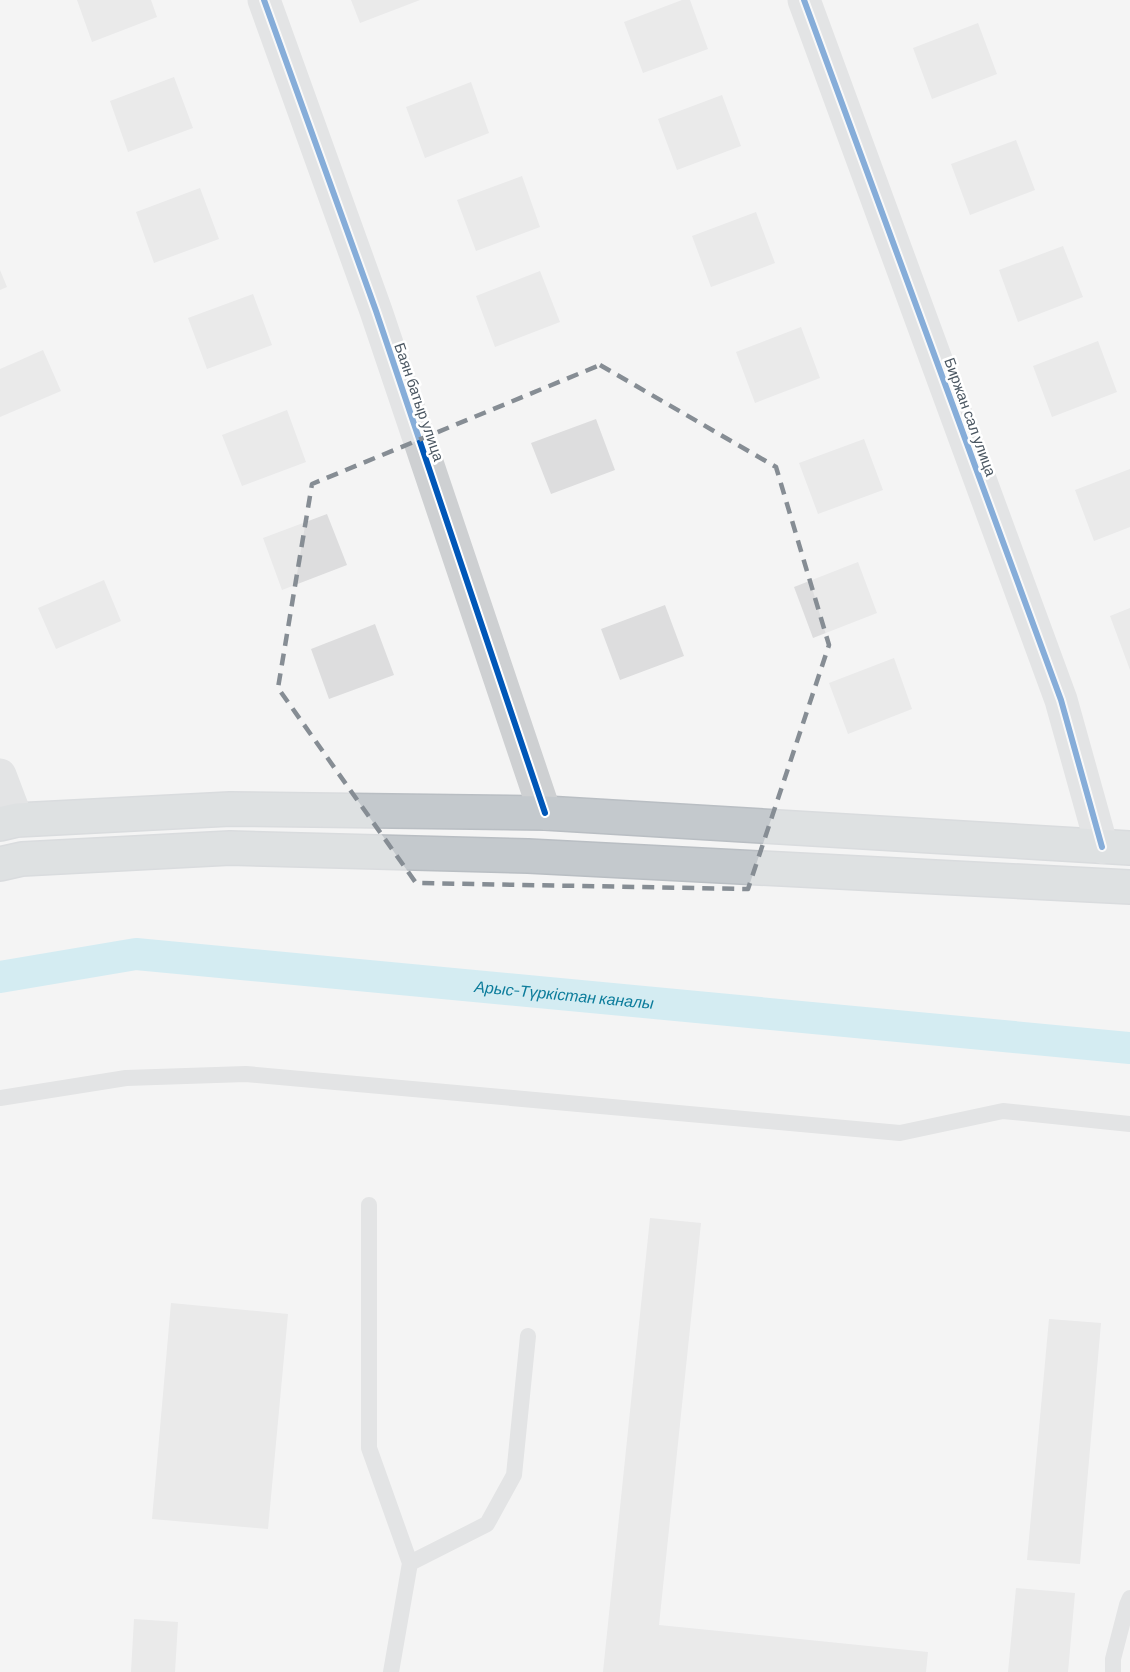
<svg xmlns="http://www.w3.org/2000/svg" width="1130" height="1672" font-family="Barlow,sans-serif">
  <rect width="100%" height="100%" fill="#f4f4f4"/>
  <g fill="none" stroke-linecap="round" stroke-linejoin="round">
    <path stroke="#aee2f0" stroke-width="32" id="s1" d="M0,977L136,954L1130,1048"/>
  </g>
  <path fill="#ddddde" d="M77,0H151L157,17L92,42Z
    M351,0H420L360,23Z
    M682,0H690L708,49L643,73L624,22Z
    M978,23L997,74L932,99L913,48Z
    M174,77L193,128L128,152L110,101Z
    M471,82L489,133L425,158L406,107Z
    M722,95L741,146L677,170L658,119Z
    M1016,140L1035,190L970,215L951,164Z
    M522,176L540,227L476,251L457,200Z
    M200,188L219,239L154,263L136,212Z
    M756,212L775,263L711,287L692,236Z
    M1063,246L1083,297L1018,322L999,270Z
    M0,270L7,287L0,290Z
    M540,271L560,322L495,347L476,296Z
    M253,294L272,345L207,369L188,318Z
    M801,327L820,378L755,403L736,352Z
    M1098,341L1117,392L1052,417L1033,366Z
    M43,350L61,391L0,417V369Z
    M287,410L306,462L242,486L222,435Z
    M596,419L615,470L551,494L531,443Z
    M864,439L883,490L818,514L799,463Z
    M1130,469V527L1094,541L1075,490Z
    M327,514L347,565L282,590L263,538Z
    M858,562L877,613L813,638L794,587Z
    M104,580L121,621L56,649L38,608Z
    M665,605L684,656L620,680L601,629Z
    M1130,608V670L1110,616Z
    M375,624L394,675L329,699L311,649Z
    M894,658L912,709L848,734L829,683Z
    M650,1218L701,1223L659,1625L928,1652L926,1672H603Z
    M171,1303L288,1314L268,1529L152,1519Z
    M1049,1319L1101,1323L1080,1564L1027,1560Z
    M1016,1588L1075,1593L1068,1672H1008Z
    M134,1619L178,1622L175,1672H131Z"/>
  <g fill="none" stroke-linecap="round" stroke-linejoin="round">
    <defs>
      <path id="trunk" d="M0,824L17,820L230,809L545,813L1130,848
        M0,864L22,859L230,848L528,856L1130,887"/>
    </defs>
    <use href="#trunk" stroke="#b9bec3" stroke-width="36"/>
    <path stroke="#ced0d2" stroke-width="16" d="M0,1098L126,1078L246,1074L900,1133L1003,1111L1130,1124
      M369,1205V1448L410,1563L391,1672
      M410,1563L487,1524L514,1475L528,1336
      M1113,1672V1659L1127,1605L1130,1598"/>
    <path stroke="#ced0d2" stroke-width="33" d="M264,0L376,311L545,813
      M804,0L1061,700L1102,847
      M0,775L17,820"/>
    <use href="#trunk" stroke="#c4c9cd" stroke-width="33"/>
    <defs>
      <path id="cycleway" d="M264,0L376,311L545,813
        M804,0L1061,700L1102,847"/>
    </defs>
    <use href="#cycleway" stroke="#fff" stroke-width="10"/>
    <use href="#cycleway" stroke="#0057b8" stroke-width="6"/>
  </g>
  <path d="M0 0H1130V1672H0ZM600,365L776,467L829,645L748,889L416,883L278,688L312,484Z" fill="#f4f4f4" fill-opacity=".55" fill-rule="evenodd"/>
  <path fill="none" stroke="#868d94" stroke-width="4.5" stroke-dasharray="12 8" stroke-linejoin="round" d="M600,365L776,467L829,645L748,889L416,883L278,688L312,484Z"/>
  <g text-anchor="middle" stroke-width="5" stroke-linejoin="round" paint-order="stroke">
    <g font-size="15" fill="#4a5661" stroke="#fff">
      <text transform="translate(419 402) rotate(71)" y="5">Баян батыр улица</text>
      <text transform="translate(970 417) rotate(70)" y="5">Биржан сал улица</text>
    </g>
    <g font-size="16" font-style="italic" fill="#0c7c9b" stroke="#fff">
      <text dy="6" stroke="none"><textPath href="#s1" startOffset="568">Арыс-Түркістан каналы</textPath></text>
    </g>
  </g>
</svg>
